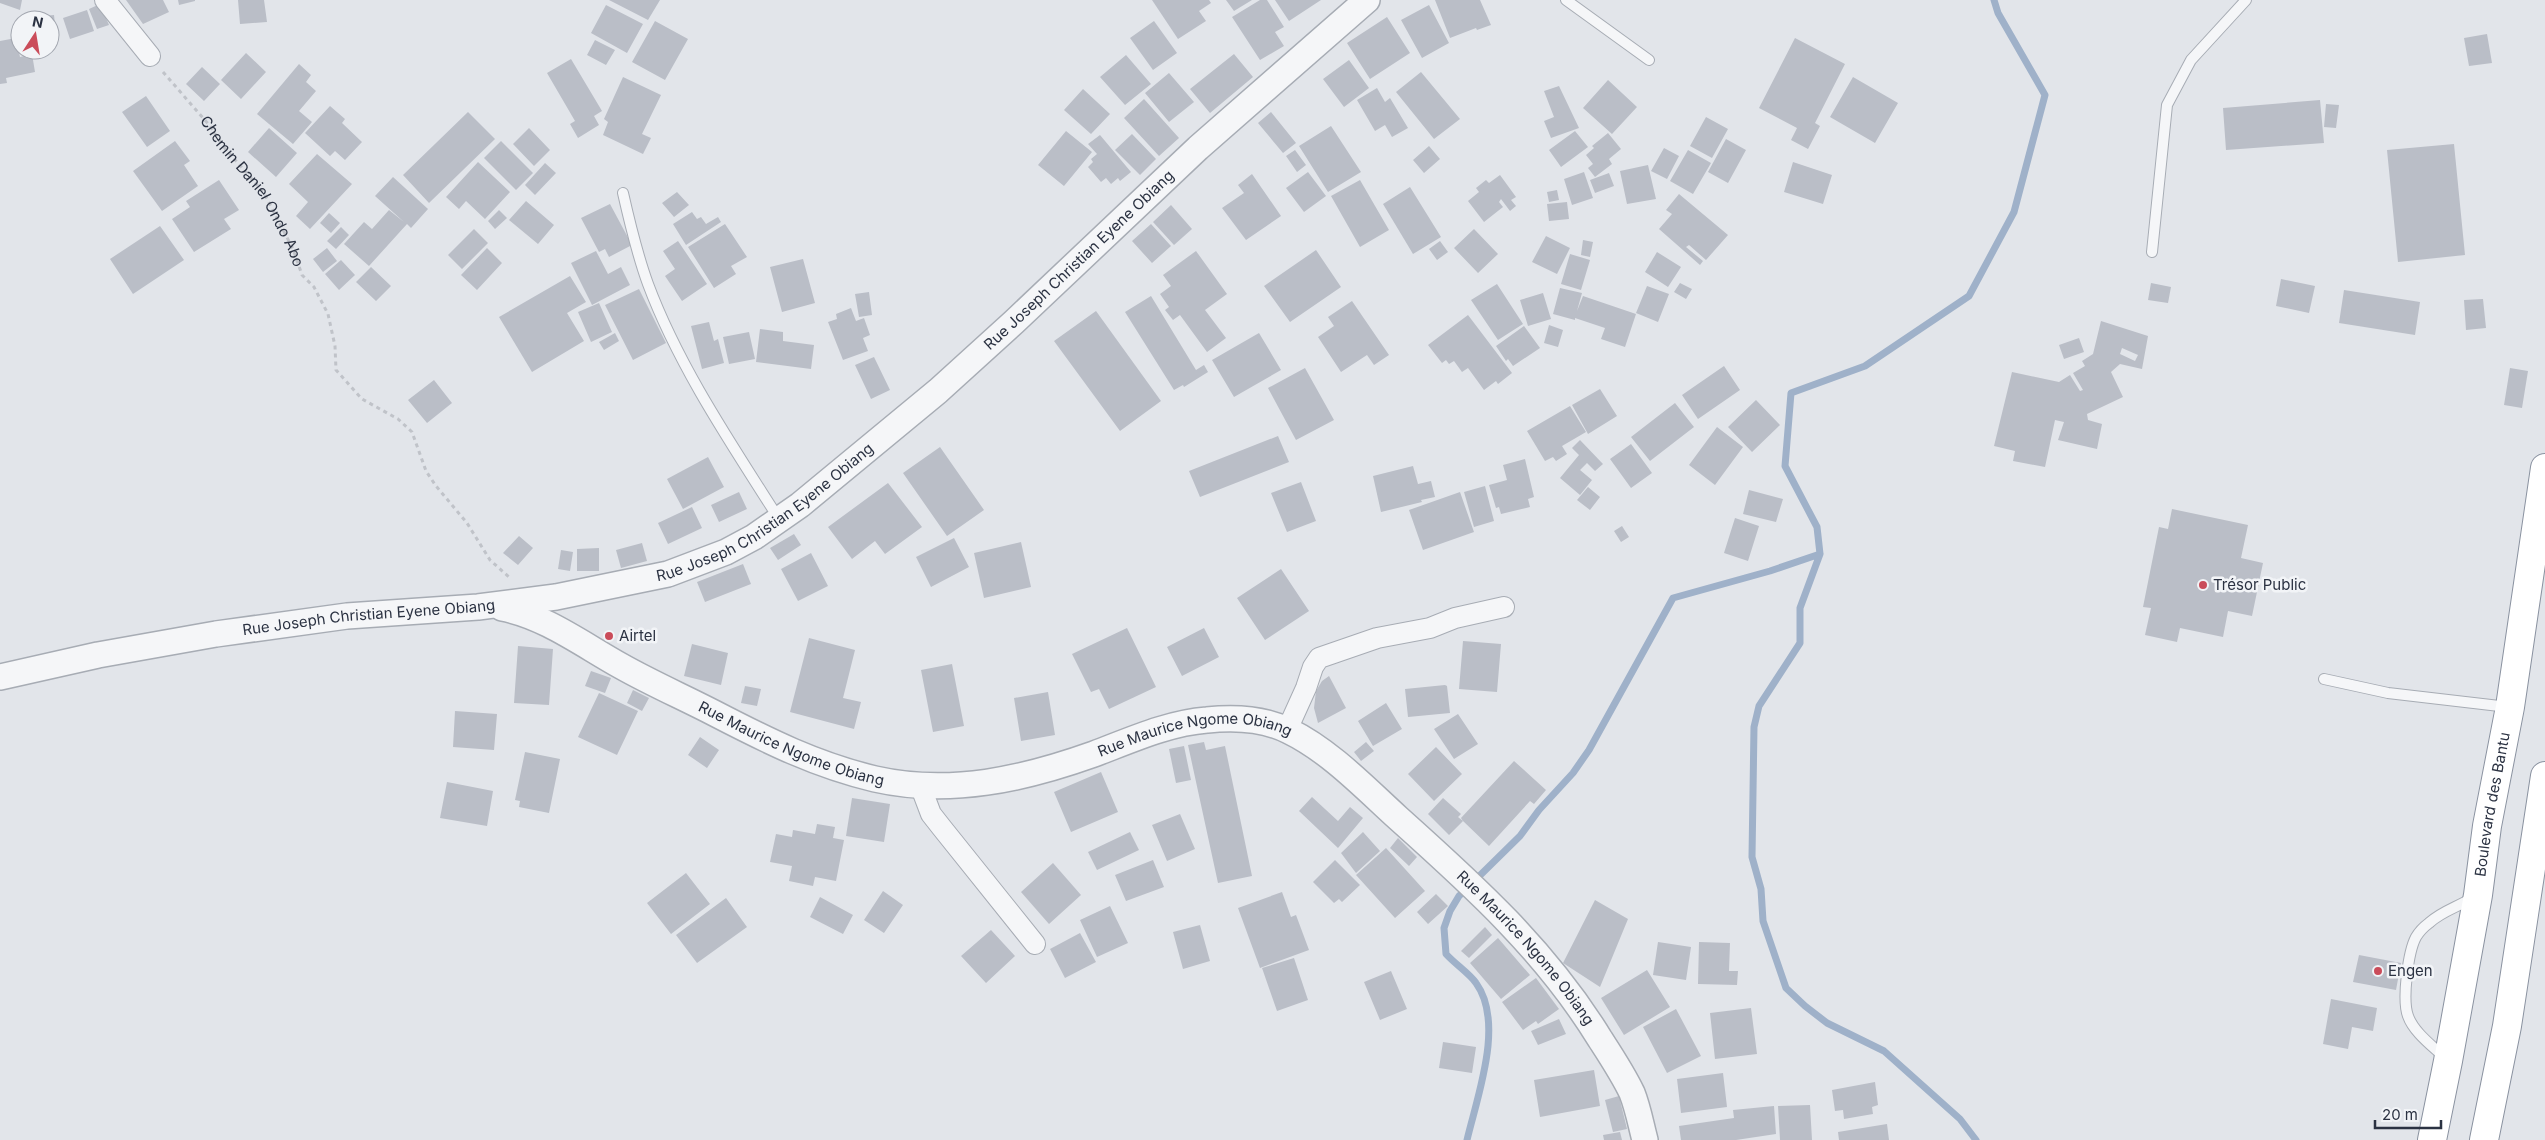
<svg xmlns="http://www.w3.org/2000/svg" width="2545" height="1140" font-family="Inter,sans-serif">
  <rect width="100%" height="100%" fill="#e2e5ea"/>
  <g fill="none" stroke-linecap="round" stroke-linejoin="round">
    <path stroke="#9fb1c9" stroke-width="7" d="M1820,554L1800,608V643L1759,706L1754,727L1752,857L1761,889L1763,921L1786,988L1805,1006L1827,1023L1884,1051L1960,1119L1976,1140
      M1467,1140C1477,1097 1505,1023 1476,983C1470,974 1455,964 1446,954L1444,928L1450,911L1459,896L1520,836L1539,810L1573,773L1589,750L1673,598L1770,571L1820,554L1817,527L1785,466L1791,393L1865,366L1969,296L2014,212L2045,95L1998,13L1994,0"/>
  </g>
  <path fill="#babec7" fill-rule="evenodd" d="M0,0H22L20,10L0,3Z
    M126,0H163L169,12L143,24Z
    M178,0H195V1L179,5Z
    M238,0H264L267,22L240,24Z
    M609,0H660L648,20Z
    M1152,0H1209L1211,3L1199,11L1206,21L1178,39Z
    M1226,0H1252L1234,11Z
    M1260,0H1267L1284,27L1275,32L1284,46L1260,60L1232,17Z
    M1275,0H1321L1289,21Z
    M1435,0H1480L1491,25L1477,30L1476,28L1450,38Z
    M100,4L109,25L97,29L89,9Z
    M606,5L643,24L627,53L591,33Z
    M1429,5L1449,43L1422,58L1401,20Z
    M87,10L94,31L70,39L63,18Z
    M54,15L57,44L50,45V20H24L23,18Z
    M1387,17L1410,53L1370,79L1347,43Z
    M655,21L688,39L665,80L632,62Z
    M1154,21L1177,53L1153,70L1130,38Z
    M2487,34L2492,63L2469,66L2464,38Z
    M16,38L20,57L32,54L35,72L6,78L7,83L0,84V41Z
    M1795,38L1845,64L1815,123L1820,126L1808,149L1791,140L1797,128L1759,108Z
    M595,40L615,50L606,65L587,55Z
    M246,53L266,72L241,99L221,80Z
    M1234,54L1253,77L1210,113L1190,89Z
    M1126,55L1151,84L1125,105L1100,77Z
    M571,59L602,111L594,116L599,125L578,138L570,124L575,121L547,73Z
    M1349,60L1369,88L1344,107L1323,79Z
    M299,64L311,75L306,82L316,91L299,111L312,122L293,144L257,114Z
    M202,67L220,84L204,101L186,84Z
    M1421,72L1460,119L1434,139L1396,92Z
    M1169,73L1194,102L1169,122L1145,93Z
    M623,77L661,95L642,134L651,138L643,154L603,135L608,122L604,119Z
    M1853,77L1898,103L1875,143L1830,117Z
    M1608,80L1637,107L1612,134L1583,108Z
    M1559,86L1579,128L1551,138L1544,121L1554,117L1544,91Z
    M1377,88L1385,102L1390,98L1408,128L1392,137L1385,125L1375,131L1357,100Z
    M1083,89L1110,114L1091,134L1064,110Z
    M146,96L170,131L147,147L122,112Z
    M1144,99L1179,138L1159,156L1124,118Z
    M2320,100L2324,143L2226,150L2223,108Z
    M2326,104L2339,105L2336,128L2324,127Z
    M330,106L345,119L342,123L362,142L345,160L335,151L330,156L305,133Z
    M468,112L495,139L429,203L403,175Z
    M1271,112L1296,143L1283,153L1258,123Z
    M1706,117L1728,129L1712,158L1690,146Z
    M1331,126L1361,172L1328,192L1299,146Z
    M269,128L297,153L276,177L248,152Z
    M529,128L550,150L534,166L513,144Z
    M1066,131L1092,152L1064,186L1038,165Z
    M1575,131L1588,147L1561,167L1549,150Z
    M1608,133L1621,149L1609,159L1612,164L1595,177L1588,168L1593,164L1586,155L1594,148L1592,146Z
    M1132,134L1156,159L1140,175L1115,150Z
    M1100,135L1131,172L1120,181L1118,178L1111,184L1106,178L1101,182L1088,167L1093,162L1091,159L1097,154L1088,144Z
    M1726,139L1746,150L1728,183L1708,172Z
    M175,141L190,161L184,165L198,186L162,211L133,171Z
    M501,141L533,173L516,190L484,158Z
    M2454,144L2465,255L2398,262L2387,150Z
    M1429,146L1440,159L1424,173L1413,160Z
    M1664,148L1679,156L1667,179L1651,171Z
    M1295,150L1306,165L1297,172L1286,156Z
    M1688,150L1711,163L1693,194L1670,181Z
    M317,154L352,184L310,229L296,216L308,202L289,184Z
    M478,162L510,192L485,219L466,201L459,209L446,197Z
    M1793,162L1832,175L1823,204L1784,192Z
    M545,163L556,173L535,195L525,185Z
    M1648,165L1656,199L1627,204L1620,171Z
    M1308,172L1326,196L1304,212L1286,188Z
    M1584,172L1593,198L1572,205L1564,179Z
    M1609,173L1614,186L1595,193L1590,180Z
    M1252,174L1281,216L1246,240L1222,208L1244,193L1238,185Z
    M1500,175L1516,197L1511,200L1516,206L1510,211L1501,199L1499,202L1503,207L1484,222L1468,201L1479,192L1476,188L1486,180L1489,183Z
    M393,177L428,209L411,228L407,224L369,266L344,244L364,222L372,229L389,210L404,222L375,196Z
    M219,180L239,210L224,219L231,229L194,252L172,219L190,207L186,201Z
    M1360,180L1389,230L1360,247L1331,196Z
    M1410,187L1441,237L1413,254L1383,204Z
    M1557,190L1559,200L1549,202L1547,192Z
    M677,192L689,205L674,217L662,203Z
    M1679,194L1728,235L1706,260L1689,245L1686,247L1703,261L1700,265L1659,229L1672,214L1666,210Z
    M526,201L554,225L538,244L509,220Z
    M1567,202L1569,219L1549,221L1547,204Z
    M610,204L632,245L609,257L605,249L599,252L581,218Z
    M1171,205L1192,229L1174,245L1153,222Z
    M499,210L507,218L495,229L488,221Z
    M692,212L697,219L701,217L706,224L718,217L721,222L686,245L673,224Z
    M329,213L340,223L331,233L320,223Z
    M725,224L747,257L731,266L736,274L714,288L688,247Z
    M1151,224L1171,246L1152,263L1132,241Z
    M160,226L184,260L133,294L110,259Z
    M341,227L349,235L336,249L327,241Z
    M474,229L488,243L462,269L448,255Z
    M1474,229L1498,254L1478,273L1454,248Z
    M1546,236L1570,248L1557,274L1532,262Z
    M1583,240L1593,242L1590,257L1581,255Z
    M678,241L707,284L682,301L665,276L675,269L663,251Z
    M1440,241L1448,252L1437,260L1429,249Z
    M327,248L337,261L323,272L313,259Z
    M487,248L502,263L477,290L461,275Z
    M1316,250L1341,287L1290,322L1264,286Z
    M596,251L608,274L621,267L630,285L592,305L571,263Z
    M1196,251L1227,294L1205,310L1226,338L1207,352L1180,315L1173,320L1165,310L1169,307L1160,294L1171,286L1163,275Z
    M1657,252L1681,267L1668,287L1645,272Z
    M1570,254L1590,260L1581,290L1561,284Z
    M803,259L815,303L782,312L770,267Z
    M341,260L355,275L339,290L325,274Z
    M371,267L391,286L376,301L356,282Z
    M570,276L586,302L567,313L584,341L532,372L499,317Z
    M2281,279L2315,286L2309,313L2276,306Z
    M1680,283L1692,289L1686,299L1674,292Z
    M2151,283L2171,287L2168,303L2148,300Z
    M1497,284L1523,324L1498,340L1471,300Z
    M1647,286L1669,294L1658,322L1636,313Z
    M1560,288L1582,293L1577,311L1583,296L1636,314L1625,347L1601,339L1605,328L1575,318V320L1553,314Z
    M639,289L666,343L633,360L605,305Z
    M2344,290L2420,302L2415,335L2339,323Z
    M869,292L872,315L859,317L855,294Z
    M1543,293L1551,319L1528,326L1520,300Z
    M1151,296L1196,370L1204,365L1208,372L1184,387L1183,385L1174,390L1125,312Z
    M2483,299L2486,328L2466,330L2464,300Z
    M1352,301L1389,355L1374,365L1367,355L1341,372L1318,337L1334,326L1328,317Z
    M599,303L612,332L591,342L578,312Z
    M851,308L856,321L864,318L870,335L863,338L868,351L843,360L828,322L837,319L836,314Z
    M1096,311L1161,401L1120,431L1054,341Z
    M1468,315L1512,373L1498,384L1496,381L1484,390L1468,368L1462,372L1454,361L1449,364L1446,360L1442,363L1428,345Z
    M2101,321L2148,336L2142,369L2120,364L2111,372L2123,397L2087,414L2088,420L2102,424L2097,449L2058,440L2064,422L2055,420L2045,467L2013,461L2015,451L1994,446L2012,372L2059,382L2070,375L2080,391L2083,390L2073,373L2085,366L2082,361L2093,354ZM2122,348L2138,355L2135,361L2120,354Z
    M709,322L714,341L718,339L724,363L702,369L691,326Z
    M1549,325L1563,330L1558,347L1544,343Z
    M1524,326L1540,348L1513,366L1508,359L1506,361L1496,346Z
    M760,329L783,332V341L814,345L811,369L756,362Z
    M749,332L755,359L729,364L723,337Z
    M615,333L619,341L604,350L599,342Z
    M1259,333L1281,370L1234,397L1212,360Z
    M2079,338L2084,352L2064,359L2059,345Z
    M874,357L890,390L871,399L855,365Z
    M1724,366L1740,390L1698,419L1682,395Z
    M1305,368L1334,420L1296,440L1268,388Z
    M2510,368L2528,371L2522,408L2504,405Z
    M434,380L452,403L427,423L408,400Z
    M1600,389L1617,416L1588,434L1572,405Z
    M1756,400L1780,425L1752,452L1728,427Z
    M1675,403L1694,427L1650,461L1631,437Z
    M1570,406L1586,432L1562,446L1567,454L1556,461L1553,457L1545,461L1527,431Z
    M1717,427L1743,447L1715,485L1689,465Z
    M1278,436L1289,462L1200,497L1189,471Z
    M1580,440L1603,464L1595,471L1587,463L1580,470L1592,480L1580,495L1560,478L1579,455L1572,448Z
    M1631,444L1652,473L1631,488L1610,459Z
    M940,447L984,510L947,536L903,473Z
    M708,457L724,487L683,509L667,479Z
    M1525,459L1534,497L1528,499L1530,507L1501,514L1499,507L1496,508L1489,485L1507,480L1503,465Z
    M1413,466L1418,484L1431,481L1435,497L1421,500L1422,502L1381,512L1373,476Z
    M1301,482L1316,521L1287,532L1271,493Z
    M888,483L922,527L885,554L875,541L852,559L828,527Z
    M1485,486L1494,521L1474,527L1464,492Z
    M1588,487L1600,497L1590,510L1577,500Z
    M1749,490L1783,499L1776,522L1743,514Z
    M739,492L747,509L719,522L711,505Z
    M1460,492L1474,532L1423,550L1409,510Z
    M692,507L702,528L668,544L658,523Z
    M2172,509L2248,525L2241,558L2263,563L2252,616L2228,611L2223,637L2180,628L2177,642L2145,635L2151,608L2143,607L2159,527L2168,529Z
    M1735,518L1759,526L1748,561L1724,553Z
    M1622,526L1629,537L1621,542L1614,531Z
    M794,534L801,545L778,560L770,548Z
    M519,536L533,548L518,565L503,553Z
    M954,538L969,567L931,587L916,557Z
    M1021,542L1031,587L984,598L974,553Z
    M642,543L647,561L621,568L616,550Z
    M599,548V571H577V549Z
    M561,550L573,552L570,571L558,569Z
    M811,553L828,586L798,601L781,569Z
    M743,564L751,584L705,602L697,582Z
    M1281,569L1309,611L1265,640L1237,598Z
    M1127,628L1156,687L1109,709L1099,689L1091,692L1072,654Z
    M1204,628L1219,657L1182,676L1167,647Z
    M809,638L855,650L843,698L861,702L854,729L790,712Z
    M1463,641L1501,644L1497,692L1459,689Z
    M692,644L728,653L721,685L684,676Z
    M518,646L553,649L549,705L514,703Z
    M952,664L964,726L933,732L921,670Z
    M591,671L611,678L605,693L585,686Z
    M1329,676L1346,708L1318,723L1314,708L1316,691L1322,681Z
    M1445,685L1447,686L1450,713L1408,717L1405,689Z
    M745,686L761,689L757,706L741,703Z
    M633,690L649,698L642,711L627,703Z
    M1048,692L1055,735L1021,741L1014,698Z
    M599,693L638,711L617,755L578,737Z
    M1386,703L1402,729L1373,746L1358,721Z
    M455,711L497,714L494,750L453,747Z
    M1458,714L1478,744L1454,759L1434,729Z
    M700,737L719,750L707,768L688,755Z
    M1204,742L1206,750L1225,746L1252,876L1218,883L1188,745Z
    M1366,742L1374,751L1361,761L1354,752Z
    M1184,746L1191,780L1176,783L1169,749Z
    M1436,747L1462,774L1434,801L1408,774Z
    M525,752L560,759L549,813L519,807L520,801L515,800Z
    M1514,761L1546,790L1534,804L1530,801L1489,846L1463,821L1449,835L1428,814L1443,798L1461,814L1458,817L1463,821L1461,818Z
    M1101,772L1118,812L1071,832L1054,792Z
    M447,782L493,791L487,826L440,818Z
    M1312,797L1338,821L1350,807L1363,818L1338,848L1299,811Z
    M852,798L890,804L884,842L846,836Z
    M1180,814L1195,849L1167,861L1152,825Z
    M817,824L835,827L833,838L844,840L836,881L815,877L813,886L789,881L792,866L770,862L776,834L792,837L793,830L815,834Z
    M1130,832L1139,850L1097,870L1088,852Z
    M1363,832L1380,851L1356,873L1341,853Z
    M1398,838L1417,857L1409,866L1390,848Z
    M1386,848L1425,891L1395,918L1356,875Z
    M1153,860L1164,887L1126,901L1115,875Z
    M1335,860L1360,885L1342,902L1339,899L1334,903L1313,882Z
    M1053,863L1081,895L1049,924L1021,892Z
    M686,873L710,904L671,934L647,903Z
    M883,891L903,905L884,933L864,920Z
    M1282,892L1291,917L1296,915L1309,950L1260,968L1238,908Z
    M1436,894L1448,906L1428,924L1417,912Z
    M820,897L853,915L843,934L810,917Z
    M726,898L747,927L697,963L676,935Z
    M1595,900L1628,919L1600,987L1563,963Z
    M1110,906L1128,943L1097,957L1080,920Z
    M1200,925L1210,961L1183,969L1173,932Z
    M1485,927L1492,935L1469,958L1461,951Z
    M991,930L1015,956L986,983L961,956Z
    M1080,933L1096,962L1065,978L1050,949Z
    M1498,938L1530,975L1501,999L1470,963Z
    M1658,942L1691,947L1686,980L1653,975Z
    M1699,942L1730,943L1729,971H1738L1737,985L1698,984Z
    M2359,955L2401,963L2396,990L2353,982Z
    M1294,958L1308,1000L1277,1011L1262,968Z
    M1647,970L1670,1007L1624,1035L1601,998Z
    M1391,971L1407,1009L1380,1020L1364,982Z
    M1536,978L1559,1009L1538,1024L1536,1021L1523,1030L1502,1002Z
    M2331,999L2377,1008L2373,1031L2352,1027L2348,1049L2323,1044Z
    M1751,1008L1757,1054L1715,1059L1710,1013Z
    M1676,1009L1701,1056L1667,1073L1643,1027Z
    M1559,1019L1566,1034L1538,1045L1531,1031Z
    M1443,1042L1476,1047L1472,1073L1439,1068Z
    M1594,1070L1600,1106L1540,1117L1534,1080Z
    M1723,1073L1727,1107L1681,1113L1677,1079Z
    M1875,1082L1878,1105L1872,1107L1873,1114L1844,1119L1843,1110L1835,1111L1832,1090Z
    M1619,1096L1627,1129L1613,1132L1605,1100Z
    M1810,1105L1812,1140H1780L1778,1106Z
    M1774,1106L1776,1134L1736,1140H1681L1679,1126L1734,1118L1733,1110Z
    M1887,1124L1889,1140H1839L1838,1132Z
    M1620,1132L1622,1140H1604L1603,1135Z"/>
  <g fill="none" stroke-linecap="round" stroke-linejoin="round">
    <defs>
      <path id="service" d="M1566,0L1649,60
        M623,193C630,224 637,254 648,284C679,367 732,445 779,519
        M2152,252L2167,105L2191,60L2246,0
        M2324,679L2388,693L2508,707
        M2446,1059C2434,1047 2414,1033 2408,1016C2402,1000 2408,952 2416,937C2419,932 2425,926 2429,923C2442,911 2458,907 2472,898"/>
      <path id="minor" d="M105,0L150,56
        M1287,730L1306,688L1313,667L1319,658L1377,638L1430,628L1455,618L1504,607
        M920,785L931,814L942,828L1035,944"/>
      <g id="tertiary">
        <path id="s2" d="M502,608C545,616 583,645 621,666C651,683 683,697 714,713C768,741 816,765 875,779C950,796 1024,779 1094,754C1131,740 1168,723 1207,720C1234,717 1265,719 1289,731C1330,751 1365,788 1398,818C1474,886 1546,951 1600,1039C1611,1056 1623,1074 1632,1093C1638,1108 1641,1125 1645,1140"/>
        <path id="s3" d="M0,677L98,655L216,634L347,616L478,607L556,597L668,574L726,552L754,537L800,505L938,391L1014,322L1198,148L1367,0"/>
      </g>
      <g id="trunk">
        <path id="s4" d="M2432,1140L2448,1061L2478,895L2487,826L2510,707L2545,468"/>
        <path d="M2484,1140L2507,1026L2545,776"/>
      </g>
    </defs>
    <use href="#service" stroke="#a7acb4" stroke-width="12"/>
    <use href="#minor" stroke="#a7acb4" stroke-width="22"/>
    <use href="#tertiary" stroke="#a7acb4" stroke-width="28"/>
    <use href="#trunk" stroke="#8a92a0" stroke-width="30"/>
    <path stroke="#c0c3c9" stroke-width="3" stroke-dasharray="4 4" stroke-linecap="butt" id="s1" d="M163,72L210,126L223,146L264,193L293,249L302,275L314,287L328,314L335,346L336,370L362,399L398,419L412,432L426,471L436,486L467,523L490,560L510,578"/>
    <use href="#service" stroke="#f5f6f8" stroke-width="10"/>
    <use href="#minor" stroke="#f5f6f8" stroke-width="20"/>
    <use href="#tertiary" stroke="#f5f6f8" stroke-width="25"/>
    <use href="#trunk" stroke="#fff" stroke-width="28"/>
  </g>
  <g fill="#ca4c5a" stroke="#f2f4f7" stroke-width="2">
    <circle cx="2203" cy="585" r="5"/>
    <circle cx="609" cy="636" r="5"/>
    <circle cx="2378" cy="971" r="5"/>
  </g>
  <g text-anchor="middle" stroke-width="5" stroke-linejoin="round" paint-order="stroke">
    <g font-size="15" fill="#2b3242" stroke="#f2f4f7">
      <text dy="5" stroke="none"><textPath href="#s1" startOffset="150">Chemin Daniel Ondo Abo</textPath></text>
      <text dy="5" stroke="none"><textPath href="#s3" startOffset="1198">Rue Joseph Christian Eyene Obiang</textPath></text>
      <text dy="5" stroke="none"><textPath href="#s3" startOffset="792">Rue Joseph Christian Eyene Obiang</textPath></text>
      <text dy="5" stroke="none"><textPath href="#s3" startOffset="374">Rue Joseph Christian Eyene Obiang</textPath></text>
      <text dy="5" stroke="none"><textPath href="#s2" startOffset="321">Rue Maurice Ngome Obiang</textPath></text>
      <text dy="5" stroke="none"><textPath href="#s2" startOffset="740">Rue Maurice Ngome Obiang</textPath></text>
      <text dy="5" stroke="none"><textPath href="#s4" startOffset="341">Boulevard des Bantu</textPath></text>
      <text dy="5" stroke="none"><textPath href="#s2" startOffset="1160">Rue Maurice Ngome Obiang</textPath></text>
    </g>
    <g font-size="15" fill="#2b3242" stroke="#f2f4f7" text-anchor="start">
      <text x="2213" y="590">Trésor Public</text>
      <text x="619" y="641">Airtel</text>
      <text x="2388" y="976">Engen</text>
    </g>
  </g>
  <g transform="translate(35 35) rotate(12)"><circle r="24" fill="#f2f4f7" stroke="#a2a6af"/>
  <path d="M0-4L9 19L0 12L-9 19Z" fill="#ca4c5a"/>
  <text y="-8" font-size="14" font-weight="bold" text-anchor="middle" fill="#2b3242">N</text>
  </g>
  <path d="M2375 1120v8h66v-8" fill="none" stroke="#2b3242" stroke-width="2.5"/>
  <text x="2382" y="1120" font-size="15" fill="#2b3242" stroke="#f2f4f7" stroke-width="4" paint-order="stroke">20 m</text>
</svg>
